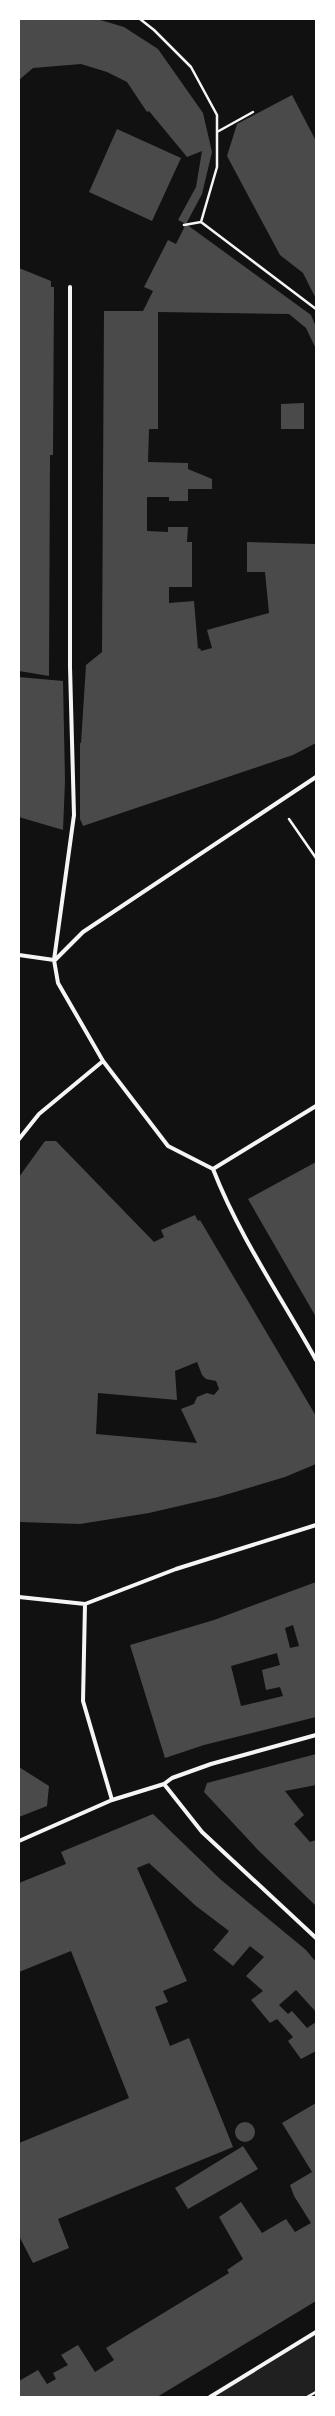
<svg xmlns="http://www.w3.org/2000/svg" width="335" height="2416" font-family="'Source Sans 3',sans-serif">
  <rect width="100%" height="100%" fill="#111"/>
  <path fill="#202020" d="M316,2332V2397H210Z"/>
  <path fill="#4a4a4a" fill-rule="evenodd" d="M19,19H97L124,27L158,49L203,113L212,152L202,194L186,224L178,220L196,187L202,151L187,157L149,111L147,112L127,82L107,72L81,64L33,68L19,80Z
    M292,95L316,141V299L303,273L280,255L227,156L237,124Z
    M117,129L181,158L152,221L89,192Z
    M186,224L311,315L316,327V349L306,328L289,314L158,312V429H149L148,462L188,463V469L212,479V489H188V501H169V497H147V531L168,532V527H188L187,542H192V587H169V603L194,601L198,649L200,648L201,651L212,648L207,630L269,613L265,572H247V542L316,544V743L293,755L83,826L80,819V743H81L86,665L102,652L104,311H143L153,291L144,287L168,240L176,244Z
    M19,268L51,281V287H54L53,455H50L49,676L19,671Z
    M304,403V429H281V404Z
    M19,677L63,681L65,781L63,830L19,817Z
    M45,1141H56L154,1242L164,1237L161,1230L195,1215L198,1221L200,1220L316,1416V1464L285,1477L218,1497L149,1513L80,1524L19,1522V1177ZM197,1362L202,1375L206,1379L216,1381L219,1389L214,1395L207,1393L197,1397L194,1404L181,1409L197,1443L96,1434L98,1393L177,1400L175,1371Z
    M316,1162V1317L248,1199Z
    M316,1582V1717L204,1745L165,1758L130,1645L214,1620ZM293,1625L299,1646L290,1648L285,1628ZM277,1653L280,1665L262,1670L266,1690L280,1687L283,1696L241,1706L231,1666Z
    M316,1754V1785L285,1791L304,1815L294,1824L310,1842L316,1840V1906L259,1851L204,1792L207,1783Z
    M19,1767L49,1786L47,1806L19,1817Z
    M153,1814L220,1879L306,1950L316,1962V2012L296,1990L279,2005L288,2014L292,2011L307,2028L316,2022V2051L301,2059L288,2041L293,2037L277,2019L270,2023L251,2000L263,1991L246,1976L264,1957L250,1946L233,1966L213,1950L229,1931L196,1906L149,1863L137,1868L187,1981L163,1991L168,2002L155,2007L170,2046L189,2038L233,2147L58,2219L69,2248L33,2263L19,2236V2143L129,2098L71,1951L19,1972V1883L66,1864L61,1852Z
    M316,2103V2301L157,2397H19V2381L38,2370L47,2384L56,2379L53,2373L68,2365L61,2355L78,2345L95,2372L114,2360L106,2348L229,2273L227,2270L243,2259L219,2217L241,2202L262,2233L286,2219L295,2232L311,2223L294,2196L290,2185L312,2172L282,2123Z
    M235 2132a10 10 0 1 1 20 0a10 10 0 1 1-20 0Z
    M243,2146L258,2169L188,2209L175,2188Z"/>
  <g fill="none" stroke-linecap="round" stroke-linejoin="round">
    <path stroke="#f5f5f5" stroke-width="2.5" d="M140,19L154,30L191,67L217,115V167L201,222L316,309
      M217,132L253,112
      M184,225L201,222
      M289,819L316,858
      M307,2397L316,2392"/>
    <path stroke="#f5f5f5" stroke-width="4" d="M70,287V667L74,815L54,960L58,983L103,1061L168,1146L213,1169
      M19,955L54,960
      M55,960L83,932L316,777
      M19,1139L39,1114L103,1061
      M213,1169C239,1236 281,1297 316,1360
      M213,1169L316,1106
      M19,1597L85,1604L176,1569L316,1525
      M85,1604L83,1701L112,1800
      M164,1784L202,1832L316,1938
      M19,1841L112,1800L164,1784L172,1778L211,1764L316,1735
      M210,2397L316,2332"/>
  </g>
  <rect width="335" height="2416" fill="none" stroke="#ffffff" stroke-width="40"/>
</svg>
